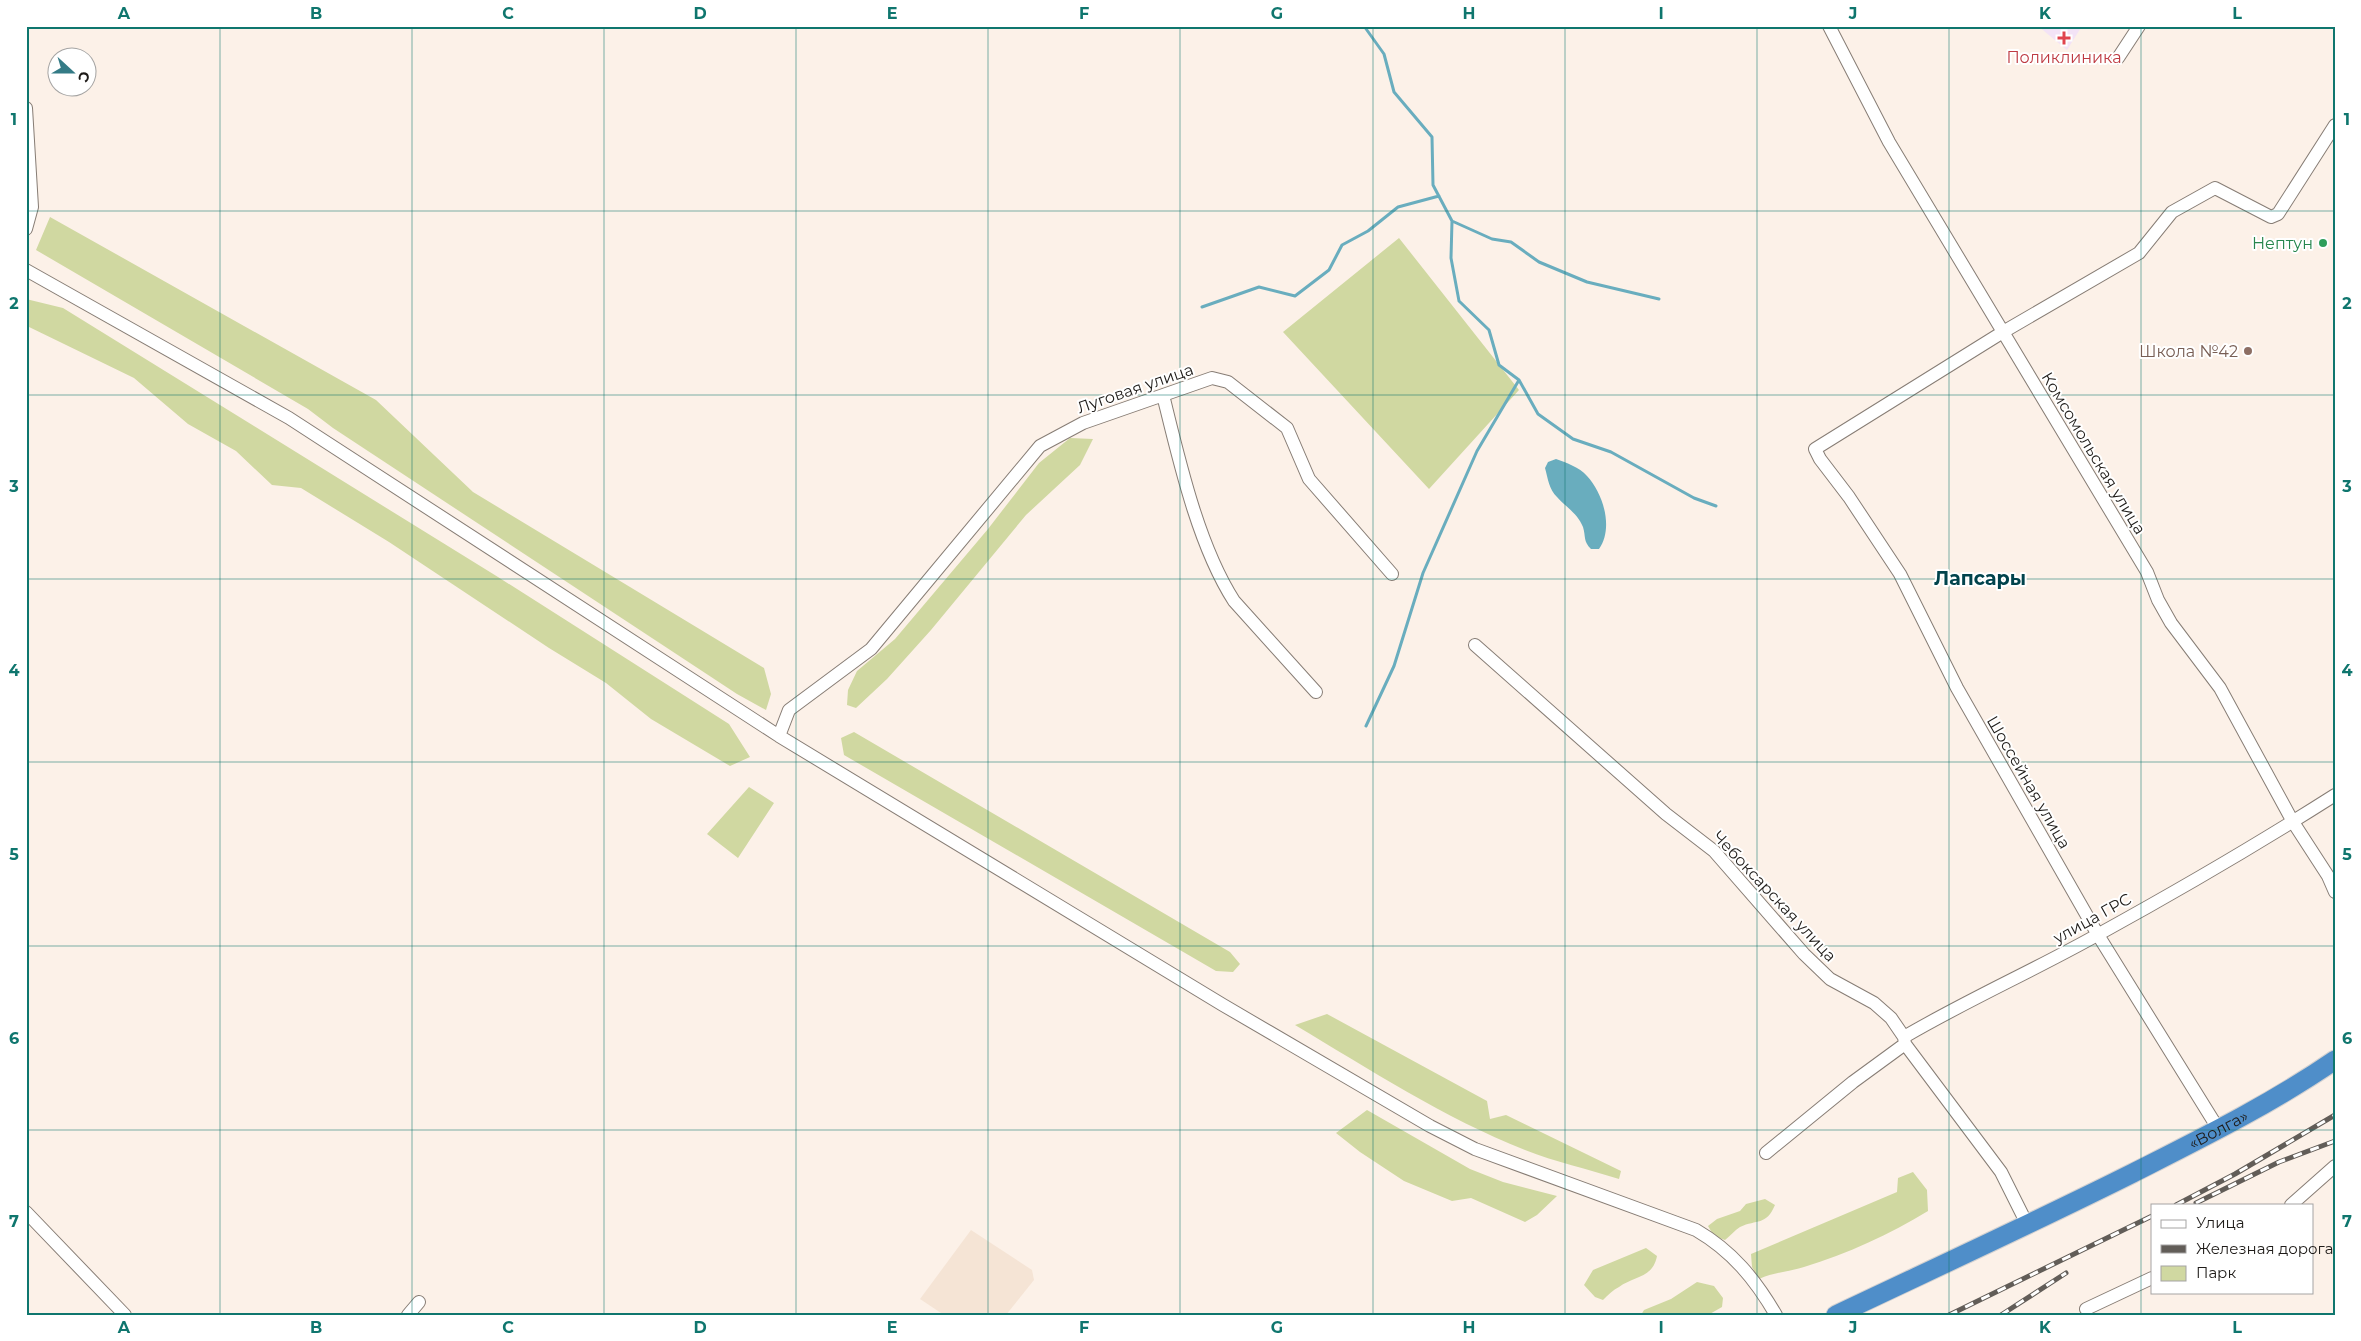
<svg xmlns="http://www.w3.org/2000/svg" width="2361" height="1341" font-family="Montserrat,sans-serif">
  <rect width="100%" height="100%" fill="#fcf1e8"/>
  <path fill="#f5e4d5" d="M971,1230L1032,1270L1034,1280L1006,1315H944L920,1299Z"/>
  <path fill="#f3e3f6" d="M2038,26H2082L2067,50Z"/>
  <path fill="#d0d8a1" d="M50,217L376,400L473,492L764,668L771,694L766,710L737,694L333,428L308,409L36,250Z
    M1399,238L1519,390L1429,489L1283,332Z
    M26,299L63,308L498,577L729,724L750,757L730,766L651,719L606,683L549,648L389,542L301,488L272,485L236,451L188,424L134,378L27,326Z
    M1070,438L1093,439L1080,465L1026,515L931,630L887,679L856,708L847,705L848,690L857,671L895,639L988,529L1039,463Z
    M854,732L1230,952L1240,964L1233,972L1216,971L844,755L841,738Z
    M749,787L774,803L738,858L707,834Z
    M1327,1014L1487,1101L1490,1119L1506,1115L1621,1171L1619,1179C1588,1169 1555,1162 1525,1150C1444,1118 1369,1069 1295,1025Z
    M1367,1110L1470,1169L1503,1182L1557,1196L1537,1215L1525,1222L1471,1198L1452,1201L1404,1181L1360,1152L1336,1133Z
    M1913,1172L1927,1190L1928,1211C1890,1234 1847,1254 1804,1267C1789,1272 1774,1272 1759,1279L1752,1267L1751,1254L1897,1192L1898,1178Z
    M1765,1199L1775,1205C1766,1226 1757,1219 1740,1227C1735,1230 1730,1236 1725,1240L1714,1236L1708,1226L1717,1219L1740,1211L1746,1204Z
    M1646,1248L1657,1256C1653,1278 1634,1276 1619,1287C1613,1290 1608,1295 1603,1300L1595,1297L1584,1285L1593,1270Z
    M1697,1282L1714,1286L1723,1298L1722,1307L1708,1315H1641L1644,1310L1671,1299Z"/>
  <path fill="#69adbe" d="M1556,459C1567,463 1579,467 1587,476C1603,493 1614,528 1599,549H1591C1583,541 1586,537 1583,527C1578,514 1566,507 1557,497C1549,489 1548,479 1545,468L1548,462Z"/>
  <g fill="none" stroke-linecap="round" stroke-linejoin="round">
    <path stroke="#69adbe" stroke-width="3" d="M1364,26L1384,54L1394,92L1432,137L1433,185L1452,221L1451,258L1459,301L1489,330L1499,365L1519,380L1477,451L1423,573L1394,666L1366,726
      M1452,221L1492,239L1511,242L1539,262L1587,282L1659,299
      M1202,307L1259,287L1295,296L1329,270L1342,245L1368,231L1398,207L1439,196
      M1519,380L1538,414L1573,439L1611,452L1694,498L1716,506"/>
    <defs>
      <path id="minor" d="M1829,26L1889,142L2147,572L2158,600L2171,623L2220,688L2293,822L2328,876L2335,892
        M2118,58L2139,26
        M26,108L32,207L26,229
        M26,270L289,418L779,736L1223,1005L1430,1126L1475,1149L1696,1230C1732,1251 1755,1279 1776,1315
        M1163,395C1179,460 1198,545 1234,601L1316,692
        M1475,645L1666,814L1714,851L1804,954L1830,979L1874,1003L1891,1018L1904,1037L1905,1044L2001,1172L2027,1224
        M779,736L789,710L871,649L1040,446L1083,423L1212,378L1228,382L1287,428L1309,479L1392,574
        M1904,1037C1967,1000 2035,970 2099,934C2179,890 2258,844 2335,795
        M2219,1130L2098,935L1957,688L1900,574L1849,497L1820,459L1815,449L2003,332L2139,253L2172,212L2215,188L2271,217L2278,214L2335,125
        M1766,1153L1853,1082L1905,1044
        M2291,1205L2335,1166
        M26,1212L125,1315
        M2086,1309L2152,1278
        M408,1315L419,1302"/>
      <g id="highway">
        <path id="s1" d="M1836,1315C1935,1268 2035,1222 2133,1173C2202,1138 2271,1104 2335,1060"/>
      </g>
    </defs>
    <use href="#minor" stroke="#877d75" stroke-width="14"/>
    <use href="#highway" stroke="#d2d1d1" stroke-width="21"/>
    <use href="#minor" stroke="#fff" stroke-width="12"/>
    <use href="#highway" stroke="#4f8ec9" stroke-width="19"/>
    <defs>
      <path id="rail" d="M2196,1203L2279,1162L2335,1141
        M2176,1205L2235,1174L2335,1115
        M1949,1315L2152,1216
        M2001,1315L2066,1273"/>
    </defs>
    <use href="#rail" stroke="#625d58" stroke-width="5"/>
    <use href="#rail" stroke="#fff" stroke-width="3" stroke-dasharray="9" stroke-linecap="butt"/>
  </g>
  <path fill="none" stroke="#0f766e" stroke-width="1" stroke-opacity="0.55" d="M220,26V1315M412,26V1315M604,26V1315M796,26V1315M988,26V1315M1180,26V1315M1373,26V1315M1565,26V1315M1757,26V1315M1949,26V1315M2141,26V1315M26,211H2335M26,395H2335M26,579H2335M26,762H2335M26,946H2335M26,1130H2335"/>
  <path fill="#e0444e" stroke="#fff" stroke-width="2" d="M2061.5 30.5h5v5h5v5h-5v5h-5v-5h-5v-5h5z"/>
  <circle fill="#2e9e5b" stroke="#fff" stroke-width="2" cx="2323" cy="243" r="5"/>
  <circle fill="#8d6e63" stroke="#fff" stroke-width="2" cx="2248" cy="351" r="5"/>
  <g text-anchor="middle" stroke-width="4" stroke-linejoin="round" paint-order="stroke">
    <g font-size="16" fill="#be3a42" stroke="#fff">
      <text x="2064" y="63">Поликлиника</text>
    </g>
    <g font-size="16" fill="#27864d" stroke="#fff" text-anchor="end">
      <text x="2313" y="249">Нептун</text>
    </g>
    <g font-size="16" fill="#785e54" stroke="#fff" text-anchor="end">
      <text x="2238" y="357">Школа №42</text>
    </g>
    <g font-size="16" fill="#1e1b18" stroke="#fff">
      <text transform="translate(1135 388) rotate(-19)" y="6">Луговая улица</text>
      <text transform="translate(2094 453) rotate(59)" y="6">Комсомольская улица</text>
      <text transform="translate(2029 782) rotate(60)" y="6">Шоссейная улица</text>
      <text transform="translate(1775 896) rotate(47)" y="6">Чебоксарская улица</text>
      <text transform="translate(2092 918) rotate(-29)" y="6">улица ГРС</text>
      <text dy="6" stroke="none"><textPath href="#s1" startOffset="425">«Волга»</textPath></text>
    </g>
    <g font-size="19" font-weight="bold" fill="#01434c" stroke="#fff">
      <text x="1980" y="585">Лапсары</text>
    </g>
  </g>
  <rect width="2361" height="1341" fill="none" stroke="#ffffff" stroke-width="55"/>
  <rect x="2151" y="1204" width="162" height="90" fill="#ffffff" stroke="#a5a4a3"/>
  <rect x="2161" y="1220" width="25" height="8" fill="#ffffff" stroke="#a5a4a3"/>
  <text x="2196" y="1228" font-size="15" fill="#1e1b18">Улица</text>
  <rect x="2161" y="1245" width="25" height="8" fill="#625d58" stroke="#a5a4a3"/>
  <text x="2196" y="1254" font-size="15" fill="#1e1b18">Железная дорога</text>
  <rect x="2161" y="1266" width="25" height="15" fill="#d0d8a1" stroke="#a5a4a3"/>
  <text x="2196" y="1278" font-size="15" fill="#1e1b18">Парк</text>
  <g transform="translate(72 72) rotate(111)"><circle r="24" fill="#ffffff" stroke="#a5a4a3"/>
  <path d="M0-4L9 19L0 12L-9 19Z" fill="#347b86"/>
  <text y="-8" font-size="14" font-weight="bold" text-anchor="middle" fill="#1e1b18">С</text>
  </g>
  <rect x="28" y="28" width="2306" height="1286" fill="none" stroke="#0f766e" stroke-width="2"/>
  <g font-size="16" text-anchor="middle" font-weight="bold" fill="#0f766e">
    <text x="124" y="19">A</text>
    <text x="316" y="19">B</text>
    <text x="508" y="19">C</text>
    <text x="700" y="19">D</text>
    <text x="892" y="19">E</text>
    <text x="1084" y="19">F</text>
    <text x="1277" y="19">G</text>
    <text x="1469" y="19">H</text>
    <text x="1661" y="19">I</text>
    <text x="1853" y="19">J</text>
    <text x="2045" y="19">K</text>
    <text x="2237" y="19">L</text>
    <text x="14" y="125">1</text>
    <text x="2347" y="125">1</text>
    <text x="14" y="309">2</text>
    <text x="2347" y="309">2</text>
    <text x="14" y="492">3</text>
    <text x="2347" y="492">3</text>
    <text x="14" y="676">4</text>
    <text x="2347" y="676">4</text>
    <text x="14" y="860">5</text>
    <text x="2347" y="860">5</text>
    <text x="14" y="1044">6</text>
    <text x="2347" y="1044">6</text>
    <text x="14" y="1227">7</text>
    <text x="2347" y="1227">7</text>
    <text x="124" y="1333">A</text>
    <text x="316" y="1333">B</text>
    <text x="508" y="1333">C</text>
    <text x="700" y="1333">D</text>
    <text x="892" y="1333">E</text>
    <text x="1084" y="1333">F</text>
    <text x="1277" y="1333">G</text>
    <text x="1469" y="1333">H</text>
    <text x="1661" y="1333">I</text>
    <text x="1853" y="1333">J</text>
    <text x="2045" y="1333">K</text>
    <text x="2237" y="1333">L</text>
  </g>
</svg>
